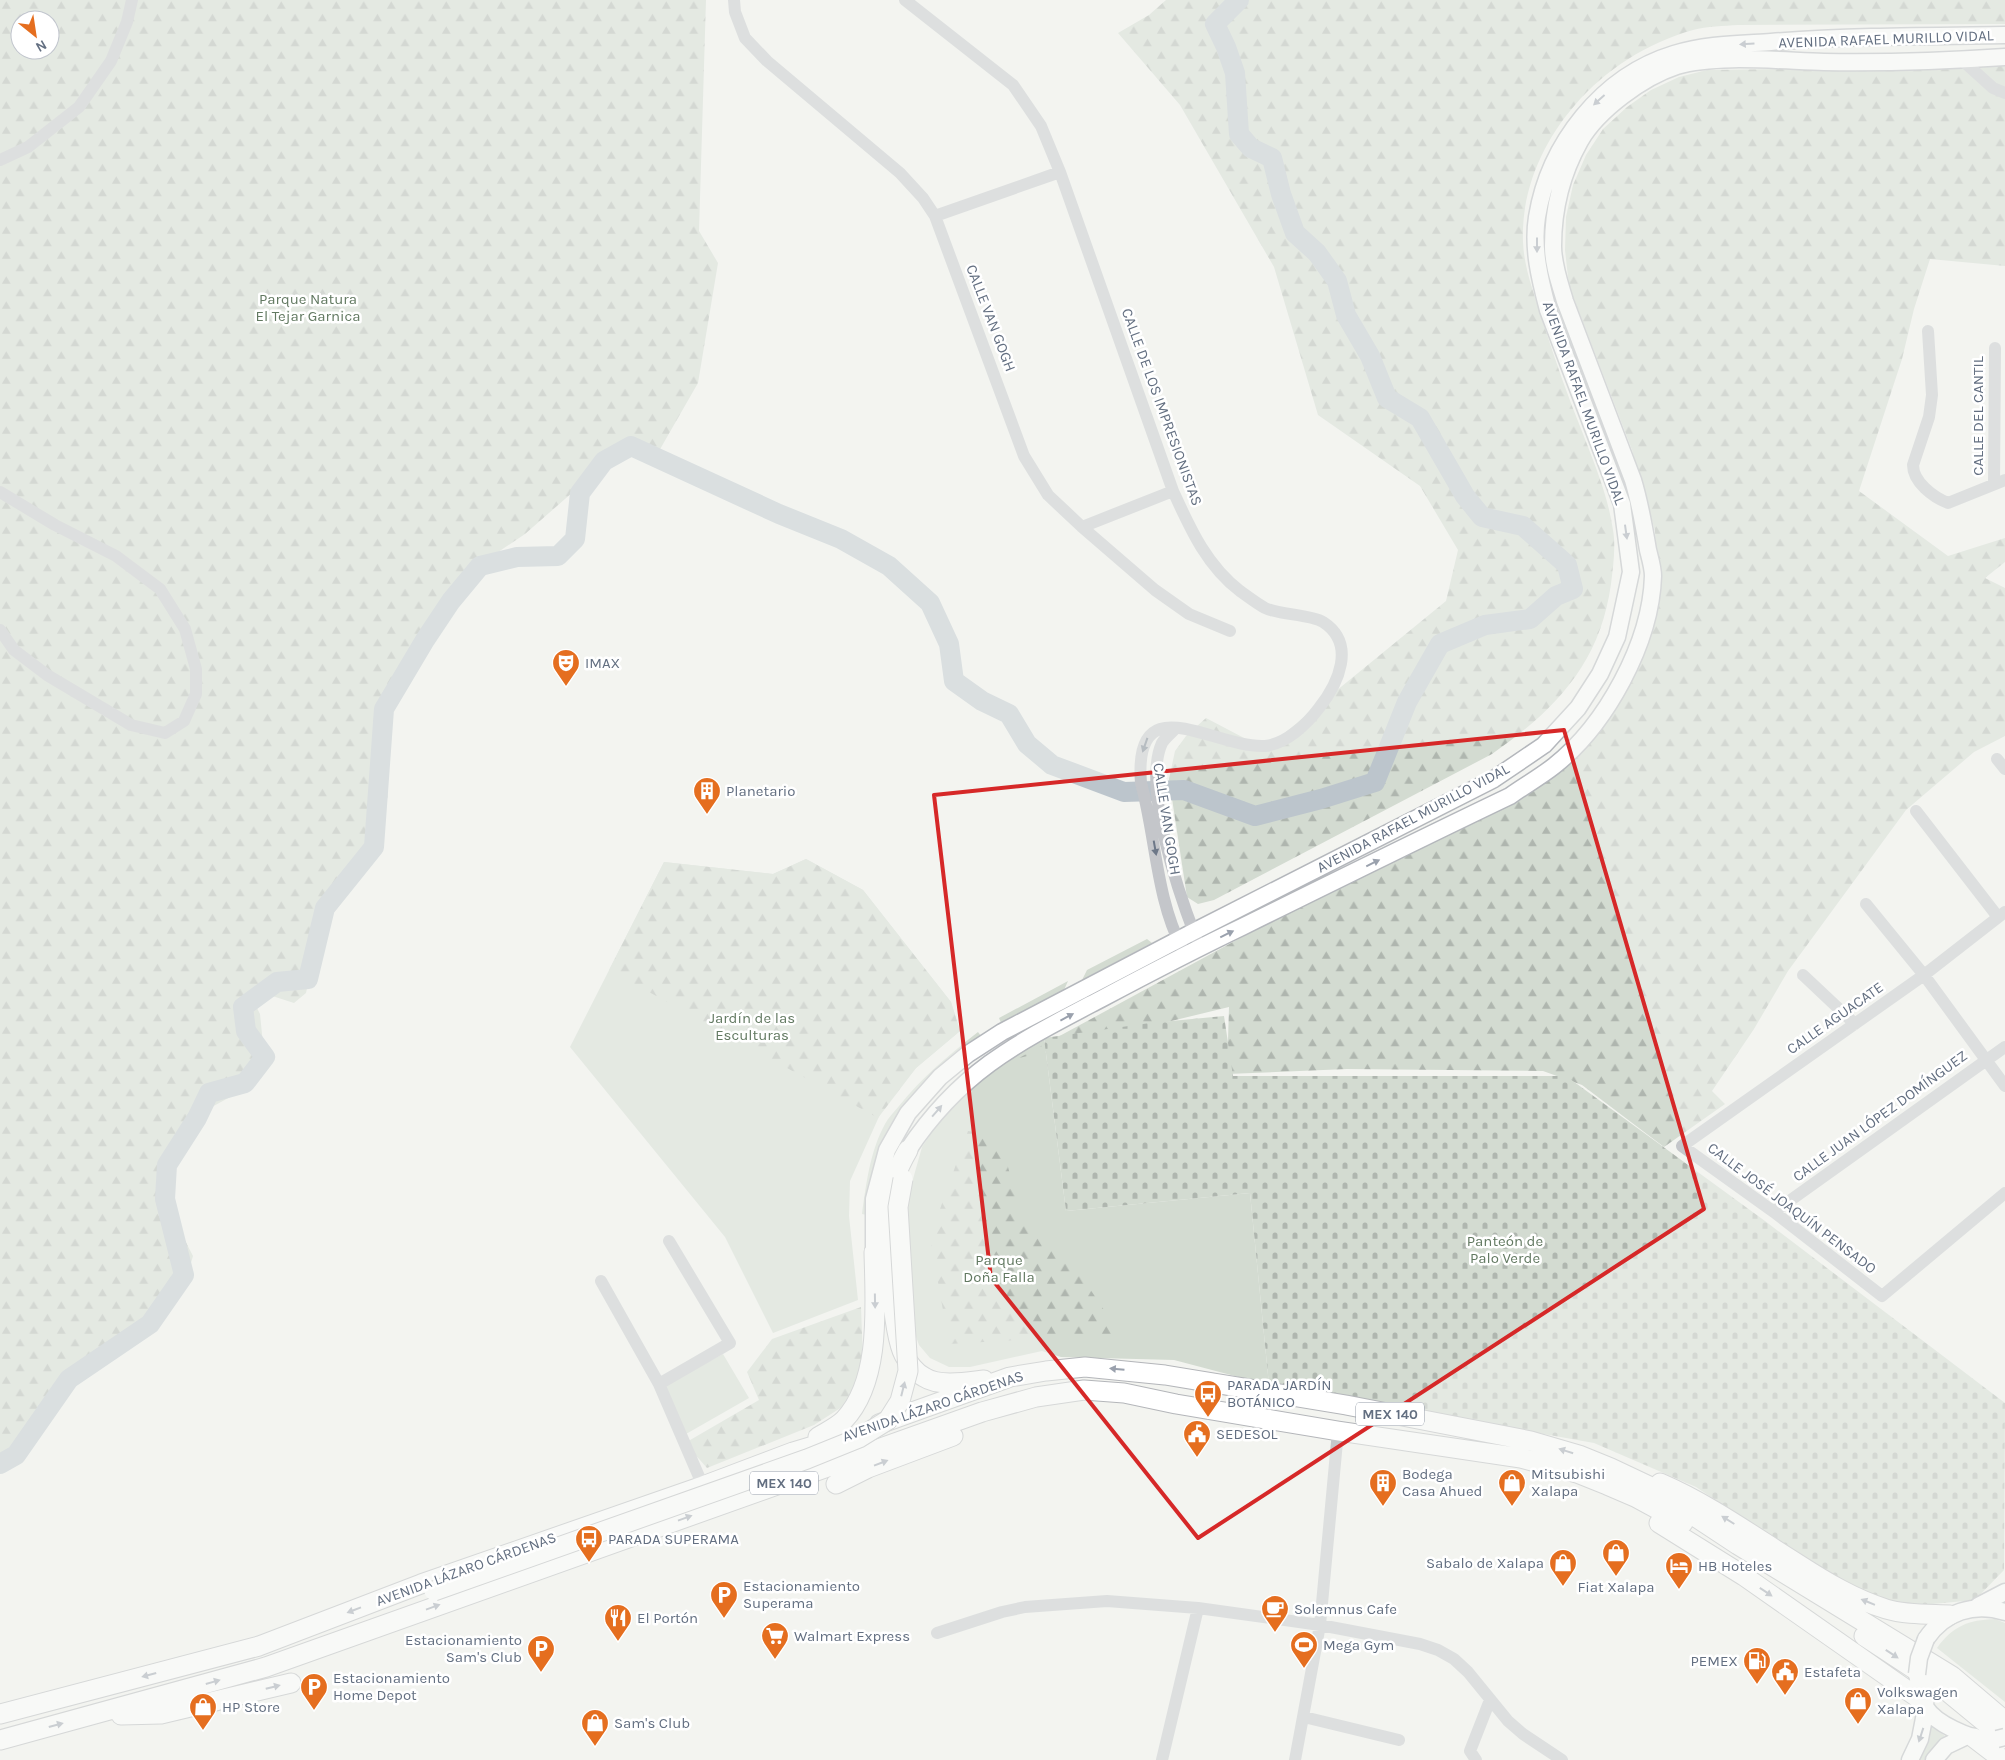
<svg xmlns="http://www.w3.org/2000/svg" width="2005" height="1760" font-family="Karla,sans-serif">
  <defs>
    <pattern id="forest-firs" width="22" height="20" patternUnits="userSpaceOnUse" patternTransform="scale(1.25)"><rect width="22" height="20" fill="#d3dbd1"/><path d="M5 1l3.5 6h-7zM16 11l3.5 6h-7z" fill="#afb6af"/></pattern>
    <pattern id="cemetery-stones" width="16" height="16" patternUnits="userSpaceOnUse" patternTransform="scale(1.25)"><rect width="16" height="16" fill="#d3dbd1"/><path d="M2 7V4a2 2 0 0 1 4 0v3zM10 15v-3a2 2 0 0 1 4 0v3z" fill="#afb6af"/></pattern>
  </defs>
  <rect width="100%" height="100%" fill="#f3f4f0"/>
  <path fill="#d3dbd1" d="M806,859L863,890L951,1002L960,1031L916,1068L882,1110L850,1181L849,1216L858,1300L773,1333L725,1237L570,1047L664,862L773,874Z
    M1147,939L1152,943L1082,980L1087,970Z
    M1068,981L1064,990L1001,1023L999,1018Z
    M978,1032L981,1036L920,1088L867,1215L862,1214C866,1185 870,1151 885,1124C888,1118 894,1112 899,1106C922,1077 949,1055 978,1032Z
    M1044,1038L1066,1211L1250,1193L1269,1385L1174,1360L1061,1357L1042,1351L970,1367H949L930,1358L919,1345L913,1328L906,1204L922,1147L936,1126L984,1074Z
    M723,1354L749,1398L686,1434L665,1385Z
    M1995,1619L2005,1623V1702L1937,1648C1953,1626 1968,1620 1995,1619Z
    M1931,1724L1945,1736L1928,1760H1915Z"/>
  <path fill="url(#forest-firs)" fill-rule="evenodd" d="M0,0H706L699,231L718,263L698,383L659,451L598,460L581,485L525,534L473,569L446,604L435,642L384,703L379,740L388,797L373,824L374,854L351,888L315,925L314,956L306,993L294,1003L263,993L252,998L260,1014L263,1044L255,1071L232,1096L210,1108L164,1170V1200L193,1256L188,1273L154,1320L95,1362L48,1406L32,1436L7,1466L0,1471ZM20,20H50V50H20Z
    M1166,0H2005V24L1738,25C1724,26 1707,26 1693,30C1647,43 1606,69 1575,105C1542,143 1521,191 1523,242C1524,269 1535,296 1543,322C1555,360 1568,397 1583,434C1595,465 1608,496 1613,530C1616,547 1613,567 1611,584C1600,664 1555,710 1492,754L1214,900L1198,904L1187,897L1169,779L1175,751L1186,736L1206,718L1265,749L1446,601L1458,550L1420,486L1318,415L1274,267L1180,105L1118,33L1149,15Z
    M2005,66V266L1930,259L1914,309L1902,359L1859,491L1948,556L2005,538V562L1985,578L2005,588V736L1974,752L1906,810L1788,971L1754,1029L1712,1091L1725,1104L1664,1147L1582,1085L1543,1071L1347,1069L1227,1074L1229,1007L1019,1058L1458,820L1532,782L1613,700L1656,566L1655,531L1632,450L1569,286L1565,250L1566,217L1573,185L1586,155L1603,129L1627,107L1651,90L1679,77L1707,70Z
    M806,859L863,890L951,1002L960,1031L916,1068L878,1118L609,970L664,862L773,874Z
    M968,1131L1000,1136L1021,1217L1037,1235L1082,1277L1114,1325L1117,1334L949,1344L930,1237Z
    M861,1307L863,1361L856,1398L814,1425L707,1468L685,1443L759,1400L747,1372L772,1339Z"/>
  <path fill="url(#cemetery-stones)" d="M1224,1016L1233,1076H1566L1765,1221L2005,1403L2004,1570L1975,1600L1911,1606L1884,1602L1836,1581L1696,1487L1594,1443L1269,1385L1250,1193L1066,1211L1044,1038L1150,1023Z"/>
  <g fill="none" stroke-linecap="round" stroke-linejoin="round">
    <path stroke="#bcc5cc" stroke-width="20" d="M0,1464L16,1455L69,1379L150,1324L184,1275L165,1199L167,1165L197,1118L209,1093L245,1083L265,1057L246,1031L243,1007L277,982L308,979L325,908L374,847L384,709L425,640L451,601L480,566L517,557L558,556L575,539L580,493L604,461L631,446L779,514L841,539L889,566L930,603L949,644L954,681L982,701L1009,714L1027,744L1052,765L1124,792L1184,790L1255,816L1321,799L1375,782L1407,702L1440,644L1485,625L1530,619L1556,596L1573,589L1567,565L1523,526L1482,517L1465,496L1420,418L1387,398L1370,356L1346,315L1337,281L1317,253L1295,233L1281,194L1272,158L1251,148L1239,134L1235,73L1226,47L1215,24L1239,0"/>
    <defs>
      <path id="major" d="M908,1150C961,1070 1019,1042 1101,999C1148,974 1194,950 1242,927C1331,883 1420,839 1510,796C1524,786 1540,777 1554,766C1606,725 1651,643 1653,576C1653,568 1650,558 1648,550C1644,526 1640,503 1633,480L1565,301C1560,284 1553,265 1553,246C1553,210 1562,173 1580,141C1598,110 1643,77 1677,66C1715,54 1783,61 1824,62C1884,63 1945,61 2005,57
        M874,1252V1199L887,1150L908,1113L940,1077L968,1054L1002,1032L1193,932L1494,779L1544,745L1578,708L1600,674L1617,637L1631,572L1622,504L1548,310C1540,280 1532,248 1537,217C1549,144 1602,76 1674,54C1705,44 1739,44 1771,42C1849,36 1927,36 2005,35
        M1978,1606L2005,1592
        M1926,1639C1944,1612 1974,1602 2005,1612
        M1917,1674C1919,1684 1921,1699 1926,1708C1936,1724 1969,1738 1987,1740
        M1910,1760L1920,1739L1926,1708
        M1934,1760L1946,1746L1967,1736"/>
      <path id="highway" d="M908,1150C899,1166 891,1182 889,1200C885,1226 892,1333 904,1355C908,1363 916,1373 924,1377C939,1387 967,1382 984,1380
        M879,1424L1010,1377L1046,1371L1085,1367L1165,1375L1346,1405L1531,1441L1579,1455L1611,1468L1647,1485L1738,1545L1952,1676L2005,1721
        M818,1437C826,1432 837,1427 844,1420C882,1380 875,1303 874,1252
        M1660,1483C1709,1504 1753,1536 1798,1564C1826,1582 1854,1599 1886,1609C1906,1615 1929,1614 1950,1615
        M836,1484L868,1468L953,1436
        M1659,1523L1744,1576L1924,1702
        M1864,1636L1943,1688L2005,1739
        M0,1714L259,1646L421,1584L703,1486L793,1452L846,1436
        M121,1715L161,1714L291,1683
        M1974,1738L2003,1760
        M0,1740L266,1667L982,1412L1036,1397L1084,1390L1124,1393L1176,1404L1338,1431L1521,1458L1577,1473L1607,1485L1635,1497L1683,1523"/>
    </defs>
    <use href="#major" stroke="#b4b7bc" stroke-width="19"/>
    <use href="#highway" stroke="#b4b6ba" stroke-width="21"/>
    <path stroke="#c4c6ca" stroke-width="12" d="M734,0L735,12L745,38L767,61L900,173L923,198L935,216L1024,456L1048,495L1082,527L1155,590L1189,614L1230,631
      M905,0L1013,85L1041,126L1060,172L1173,491C1190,528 1206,565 1240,591C1247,596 1256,603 1265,608C1279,615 1310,614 1323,622C1357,644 1338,684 1319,708C1307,724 1286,744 1265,746C1214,749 1133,683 1141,783C1156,838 1156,898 1182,948
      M1962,60L1993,88L2005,93
      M0,160L28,147L79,107L111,61L127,22L132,0
      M935,216L1060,172
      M1928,331L1932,395L1929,417L1913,465C1913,482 1933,497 1948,503L2005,480
      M1994,484L1995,348
      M0,492L55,525L116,556L160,589L185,629L196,669V694L184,721L165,733L131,725L47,675L14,650L0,630
      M1082,527L1173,491
      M1175,729C1171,733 1165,738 1162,743C1142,787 1179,894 1196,938
      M1997,759L2005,769
      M1916,811L1998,917
      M1866,904L1924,975L2005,1086
      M2005,912L1924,975L1682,1146L1774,1212L1882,1296L2005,1193
      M1803,975L1855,1024
      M1774,1212L2005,1047
      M601,1281L659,1384L703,1486
      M659,1384L730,1343L669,1241
      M937,1633L1002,1612L1025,1607L1107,1601L1198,1608L1320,1625L1420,1644L1438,1650L1454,1659L1468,1672L1508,1721L1523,1734L1562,1760
      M1304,1717L1399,1740
      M1162,1760L1198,1608
      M1295,1760L1320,1625L1338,1431
      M1476,1760L1470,1751L1490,1700"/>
    <use href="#major" stroke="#fff" stroke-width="16"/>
    <use href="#highway" stroke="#fff" stroke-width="19"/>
    <defs>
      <path id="major-bridge" d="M1917,1674L1919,1658L1926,1639
        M1997,1739L2005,1737"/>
      <path id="highway-bridge" d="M434,1591L807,1459L859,1438L888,1420L900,1401L908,1371L898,1207L903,1179"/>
    </defs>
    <use href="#major-bridge" stroke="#b4b7bc" stroke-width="19" stroke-linecap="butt"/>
    <use href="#highway-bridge" stroke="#b4b6ba" stroke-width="21" stroke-linecap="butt"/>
    <use href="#major-bridge" stroke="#fff" stroke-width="16"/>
    <use href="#highway-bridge" stroke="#fff" stroke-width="19"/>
  </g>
  <defs><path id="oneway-solid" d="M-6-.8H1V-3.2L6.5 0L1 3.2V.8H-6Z" transform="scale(1.25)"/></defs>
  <g fill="#9aa1ad">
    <use href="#oneway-solid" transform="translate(1747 44) rotate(176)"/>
    <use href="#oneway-solid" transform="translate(1599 100) rotate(138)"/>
    <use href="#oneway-solid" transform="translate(1537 245) rotate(90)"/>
    <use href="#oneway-solid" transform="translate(1626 532) rotate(82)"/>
    <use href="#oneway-solid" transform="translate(1373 863) rotate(-26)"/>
    <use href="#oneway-solid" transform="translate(1227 934) rotate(-26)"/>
    <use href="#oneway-solid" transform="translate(1067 1017) rotate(-28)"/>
    <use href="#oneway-solid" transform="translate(937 1111) rotate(-49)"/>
    <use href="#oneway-solid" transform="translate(875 1301) rotate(89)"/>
    <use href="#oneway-solid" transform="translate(1117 1369) rotate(-175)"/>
    <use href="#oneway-solid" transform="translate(903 1389) rotate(-76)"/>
    <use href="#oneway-solid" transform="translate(1566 1451) rotate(-163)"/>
    <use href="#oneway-solid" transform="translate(881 1463) rotate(-21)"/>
    <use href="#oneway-solid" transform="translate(685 1518) rotate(-20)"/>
    <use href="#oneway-solid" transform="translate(1728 1520) rotate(-148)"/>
    <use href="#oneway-solid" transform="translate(1766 1592) rotate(34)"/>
    <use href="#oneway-solid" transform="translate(1868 1602) rotate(-158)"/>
    <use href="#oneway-solid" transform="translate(433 1607) rotate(-20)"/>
    <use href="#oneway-solid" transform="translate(354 1610) rotate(159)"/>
    <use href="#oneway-solid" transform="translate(1892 1654) rotate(33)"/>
    <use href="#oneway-solid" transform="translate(149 1675) rotate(165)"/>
    <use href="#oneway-solid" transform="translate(213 1682) rotate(-16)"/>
    <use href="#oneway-solid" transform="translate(273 1687) rotate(-14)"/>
    <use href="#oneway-solid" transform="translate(56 1725) rotate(-15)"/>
    <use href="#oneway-solid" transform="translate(1921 1735) rotate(108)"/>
  </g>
  <g fill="#6d7888">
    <use href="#oneway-solid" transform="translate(1145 745) rotate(109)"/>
    <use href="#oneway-solid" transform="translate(1155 848) rotate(80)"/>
  </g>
  <path d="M0 0H2005V1760H0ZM1564,730L1704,1209L1198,1538L991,1278L934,795Z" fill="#f3f4f0" fill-opacity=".55" fill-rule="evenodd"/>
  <path fill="none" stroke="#d62828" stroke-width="4" stroke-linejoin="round" d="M1564,730L1704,1209L1198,1538L991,1278L934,795Z"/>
  <defs>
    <symbol id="theatre-pin" viewBox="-11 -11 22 30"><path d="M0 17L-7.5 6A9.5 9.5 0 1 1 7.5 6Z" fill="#e56e1f" stroke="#fff"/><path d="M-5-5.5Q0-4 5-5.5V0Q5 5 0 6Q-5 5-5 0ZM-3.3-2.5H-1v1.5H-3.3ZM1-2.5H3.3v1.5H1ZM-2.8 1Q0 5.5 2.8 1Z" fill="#fff"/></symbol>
    <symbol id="building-pin" viewBox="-11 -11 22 30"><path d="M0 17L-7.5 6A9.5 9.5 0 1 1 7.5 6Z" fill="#e56e1f" stroke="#fff"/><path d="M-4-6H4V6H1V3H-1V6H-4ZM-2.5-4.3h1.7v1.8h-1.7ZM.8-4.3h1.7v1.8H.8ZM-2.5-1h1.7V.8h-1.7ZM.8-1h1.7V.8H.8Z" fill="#fff"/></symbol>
    <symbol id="bus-pin" viewBox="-11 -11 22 30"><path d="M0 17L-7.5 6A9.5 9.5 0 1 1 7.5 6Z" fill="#e56e1f" stroke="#fff"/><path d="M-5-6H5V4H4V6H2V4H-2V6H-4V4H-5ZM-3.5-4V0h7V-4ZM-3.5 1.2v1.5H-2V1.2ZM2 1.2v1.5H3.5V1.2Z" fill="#fff"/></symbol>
    <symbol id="civic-pin" viewBox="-11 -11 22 30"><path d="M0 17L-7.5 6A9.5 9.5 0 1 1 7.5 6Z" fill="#e56e1f" stroke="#fff"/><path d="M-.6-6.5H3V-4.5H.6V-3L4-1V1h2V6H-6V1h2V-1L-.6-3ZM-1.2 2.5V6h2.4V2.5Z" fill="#fff"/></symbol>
    <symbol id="shop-pin" viewBox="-11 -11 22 30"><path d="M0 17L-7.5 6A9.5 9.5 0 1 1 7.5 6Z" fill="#e56e1f" stroke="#fff"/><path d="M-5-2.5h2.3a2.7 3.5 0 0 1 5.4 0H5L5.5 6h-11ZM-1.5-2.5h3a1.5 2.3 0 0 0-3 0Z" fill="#fff"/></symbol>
    <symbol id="hotel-pin" viewBox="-11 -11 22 30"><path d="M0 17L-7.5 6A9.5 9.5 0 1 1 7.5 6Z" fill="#e56e1f" stroke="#fff"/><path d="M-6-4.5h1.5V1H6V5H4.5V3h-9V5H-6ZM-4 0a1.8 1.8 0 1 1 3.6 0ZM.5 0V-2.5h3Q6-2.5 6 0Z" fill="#fff"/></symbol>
    <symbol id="parking-pin" viewBox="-11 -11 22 30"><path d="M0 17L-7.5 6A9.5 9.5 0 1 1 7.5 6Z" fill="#e56e1f" stroke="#fff"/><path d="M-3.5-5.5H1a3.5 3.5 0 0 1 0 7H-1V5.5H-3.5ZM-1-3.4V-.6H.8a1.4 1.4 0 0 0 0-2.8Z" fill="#fff"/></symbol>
    <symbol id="cafe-pin" viewBox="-11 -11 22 30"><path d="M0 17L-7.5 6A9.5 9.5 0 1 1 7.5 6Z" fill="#e56e1f" stroke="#fff"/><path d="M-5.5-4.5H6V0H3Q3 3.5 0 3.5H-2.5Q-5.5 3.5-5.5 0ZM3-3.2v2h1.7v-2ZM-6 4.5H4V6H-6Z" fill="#fff"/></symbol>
    <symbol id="restaurant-pin" viewBox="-11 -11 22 30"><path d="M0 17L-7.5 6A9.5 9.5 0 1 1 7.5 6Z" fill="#e56e1f" stroke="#fff"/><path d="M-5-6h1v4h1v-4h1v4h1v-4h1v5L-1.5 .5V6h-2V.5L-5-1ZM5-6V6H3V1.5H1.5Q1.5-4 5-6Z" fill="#fff"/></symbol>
    <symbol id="supermarket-pin" viewBox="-11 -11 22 30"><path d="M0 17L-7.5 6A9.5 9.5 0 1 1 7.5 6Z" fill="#e56e1f" stroke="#fff"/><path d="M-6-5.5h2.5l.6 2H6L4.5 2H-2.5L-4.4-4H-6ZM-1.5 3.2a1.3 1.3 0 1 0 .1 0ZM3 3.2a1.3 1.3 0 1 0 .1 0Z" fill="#fff"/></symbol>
    <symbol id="stadium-pin" viewBox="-11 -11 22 30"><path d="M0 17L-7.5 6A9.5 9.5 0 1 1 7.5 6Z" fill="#e56e1f" stroke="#fff"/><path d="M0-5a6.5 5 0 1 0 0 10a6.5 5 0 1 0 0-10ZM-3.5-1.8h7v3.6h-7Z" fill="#fff"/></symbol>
    <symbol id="fuel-pin" viewBox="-11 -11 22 30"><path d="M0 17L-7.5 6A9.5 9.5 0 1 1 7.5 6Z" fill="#e56e1f" stroke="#fff"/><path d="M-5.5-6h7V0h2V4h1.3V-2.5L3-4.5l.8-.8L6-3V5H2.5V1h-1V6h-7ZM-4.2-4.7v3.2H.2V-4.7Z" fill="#fff"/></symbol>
  </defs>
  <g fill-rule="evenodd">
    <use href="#theatre-pin" x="550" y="647" width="32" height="43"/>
    <use href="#building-pin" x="691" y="775" width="32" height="43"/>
    <use href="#bus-pin" x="1192" y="1378" width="32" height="43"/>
    <use href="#civic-pin" x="1181" y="1418" width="32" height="43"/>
    <use href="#building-pin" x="1367" y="1467" width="32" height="43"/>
    <use href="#shop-pin" x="1496" y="1467" width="32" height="43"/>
    <use href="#bus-pin" x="573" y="1523" width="32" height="43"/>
    <use href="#shop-pin" x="1600" y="1537" width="32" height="43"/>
    <use href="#shop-pin" x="1547" y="1547" width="32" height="43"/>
    <use href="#hotel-pin" x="1663" y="1550" width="32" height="43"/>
    <use href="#parking-pin" x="708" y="1579" width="32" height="43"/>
    <use href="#cafe-pin" x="1259" y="1593" width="32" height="43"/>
    <use href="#restaurant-pin" x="602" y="1602" width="32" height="43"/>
    <use href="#supermarket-pin" x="759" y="1620" width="32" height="43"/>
    <use href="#stadium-pin" x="1288" y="1629" width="32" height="43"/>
    <use href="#parking-pin" x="525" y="1633" width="32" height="43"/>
    <use href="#fuel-pin" x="1741" y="1645" width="32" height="43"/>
    <use href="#civic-pin" x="1769" y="1656" width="32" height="43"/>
    <use href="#parking-pin" x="298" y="1671" width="32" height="43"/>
    <use href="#shop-pin" x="1842" y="1685" width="32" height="43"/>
    <use href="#shop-pin" x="187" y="1691" width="32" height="43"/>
    <use href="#shop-pin" x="579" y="1707" width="32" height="43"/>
  </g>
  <g text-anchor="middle" stroke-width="5" stroke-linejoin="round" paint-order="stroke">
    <g fill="#fff" stroke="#929aa7" stroke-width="1">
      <rect x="1356" y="1402.5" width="68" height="23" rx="4"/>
      <rect x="750" y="1471.5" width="68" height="23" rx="4"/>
    </g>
    <g font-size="14" font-weight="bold" fill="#636f81">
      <text x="1390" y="1419">MEX 140</text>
      <text x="784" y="1488">MEX 140</text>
    </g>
    <g font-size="15" fill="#636f81" stroke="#fff">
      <text transform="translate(1886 39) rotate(-2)" y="5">AVENIDA RAFAEL MURILLO VIDAL</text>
      <text transform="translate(991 318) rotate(69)" y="5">CALLE VAN GOGH</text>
      <text transform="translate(1584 403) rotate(70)" y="5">AVENIDA RAFAEL MURILLO VIDAL</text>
      <text transform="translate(1162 407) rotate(70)" y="5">CALLE DE LOS IMPRESIONISTAS</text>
      <text transform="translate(1978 416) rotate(-90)" y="5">CALLE DEL CANTIL</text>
      <text transform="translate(1413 818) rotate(-28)" y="5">AVENIDA RAFAEL MURILLO VIDAL</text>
      <text transform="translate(1167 819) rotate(81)" y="5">CALLE VAN GOGH</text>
      <text transform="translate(1835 1018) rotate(-35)" y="5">CALLE AGUACATE</text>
      <text transform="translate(1880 1116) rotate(-36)" y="5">CALLE JUAN LÓPEZ DOMÍNGUEZ</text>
      <text transform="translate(1792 1208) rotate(37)" y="5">CALLE JOSÉ JOAQUÍN PENSADO</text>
      <text transform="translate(933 1406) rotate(-19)" y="5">AVENIDA LÁZARO CÁRDENAS</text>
      <text transform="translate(466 1569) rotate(-20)" y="5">AVENIDA LÁZARO CÁRDENAS</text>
    </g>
    <g font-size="15" fill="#627961" stroke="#fff">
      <text x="308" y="304">Parque Natura<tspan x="308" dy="17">El Tejar Garnica</tspan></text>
      <text x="752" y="1023">Jardín de las<tspan x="752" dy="17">Esculturas</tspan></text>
      <text x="1505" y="1246">Panteón de<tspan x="1505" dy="17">Palo Verde</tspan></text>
      <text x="999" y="1265">Parque<tspan x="999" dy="17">Doña Falla</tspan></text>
    </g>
    <g font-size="15" fill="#636f81" stroke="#fff" text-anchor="start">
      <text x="585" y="668">IMAX</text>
      <text x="726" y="796">Planetario</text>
      <text x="1227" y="1390">PARADA JARDÍN<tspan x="1227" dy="17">BOTÁNICO</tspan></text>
      <text x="1216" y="1439">SEDESOL</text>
      <text x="1402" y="1479">Bodega<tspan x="1402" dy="17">Casa Ahued</tspan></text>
      <text x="1531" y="1479">Mitsubishi<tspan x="1531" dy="17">Xalapa</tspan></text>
      <text x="608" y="1544">PARADA SUPERAMA</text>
      <text x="1544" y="1568" text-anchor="end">Sabalo de Xalapa</text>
      <text x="1698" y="1571">HB Hoteles</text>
      <text x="743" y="1591">Estacionamiento<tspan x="743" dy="17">Superama</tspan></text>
      <text x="1616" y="1592" text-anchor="middle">Fiat Xalapa</text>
      <text x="1294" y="1614">Solemnus Cafe</text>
      <text x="637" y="1623">El Portón</text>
      <text x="794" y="1641">Walmart Express</text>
      <text x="522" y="1645" text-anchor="end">Estacionamiento<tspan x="522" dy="17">Sam's Club</tspan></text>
      <text x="1323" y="1650">Mega Gym</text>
      <text x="1738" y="1666" text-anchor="end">PEMEX</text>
      <text x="1804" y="1677">Estafeta</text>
      <text x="333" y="1683">Estacionamiento<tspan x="333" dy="17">Home Depot</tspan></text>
      <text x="1877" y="1697">Volkswagen<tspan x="1877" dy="17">Xalapa</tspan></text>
      <text x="222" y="1712">HP Store</text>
      <text x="614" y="1728">Sam's Club</text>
    </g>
  </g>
  <g transform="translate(35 35) rotate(150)"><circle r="24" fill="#ffffff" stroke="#c1c5cd"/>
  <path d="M0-4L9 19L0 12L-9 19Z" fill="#e56e1f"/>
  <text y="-8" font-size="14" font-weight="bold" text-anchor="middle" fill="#636f81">N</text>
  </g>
</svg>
